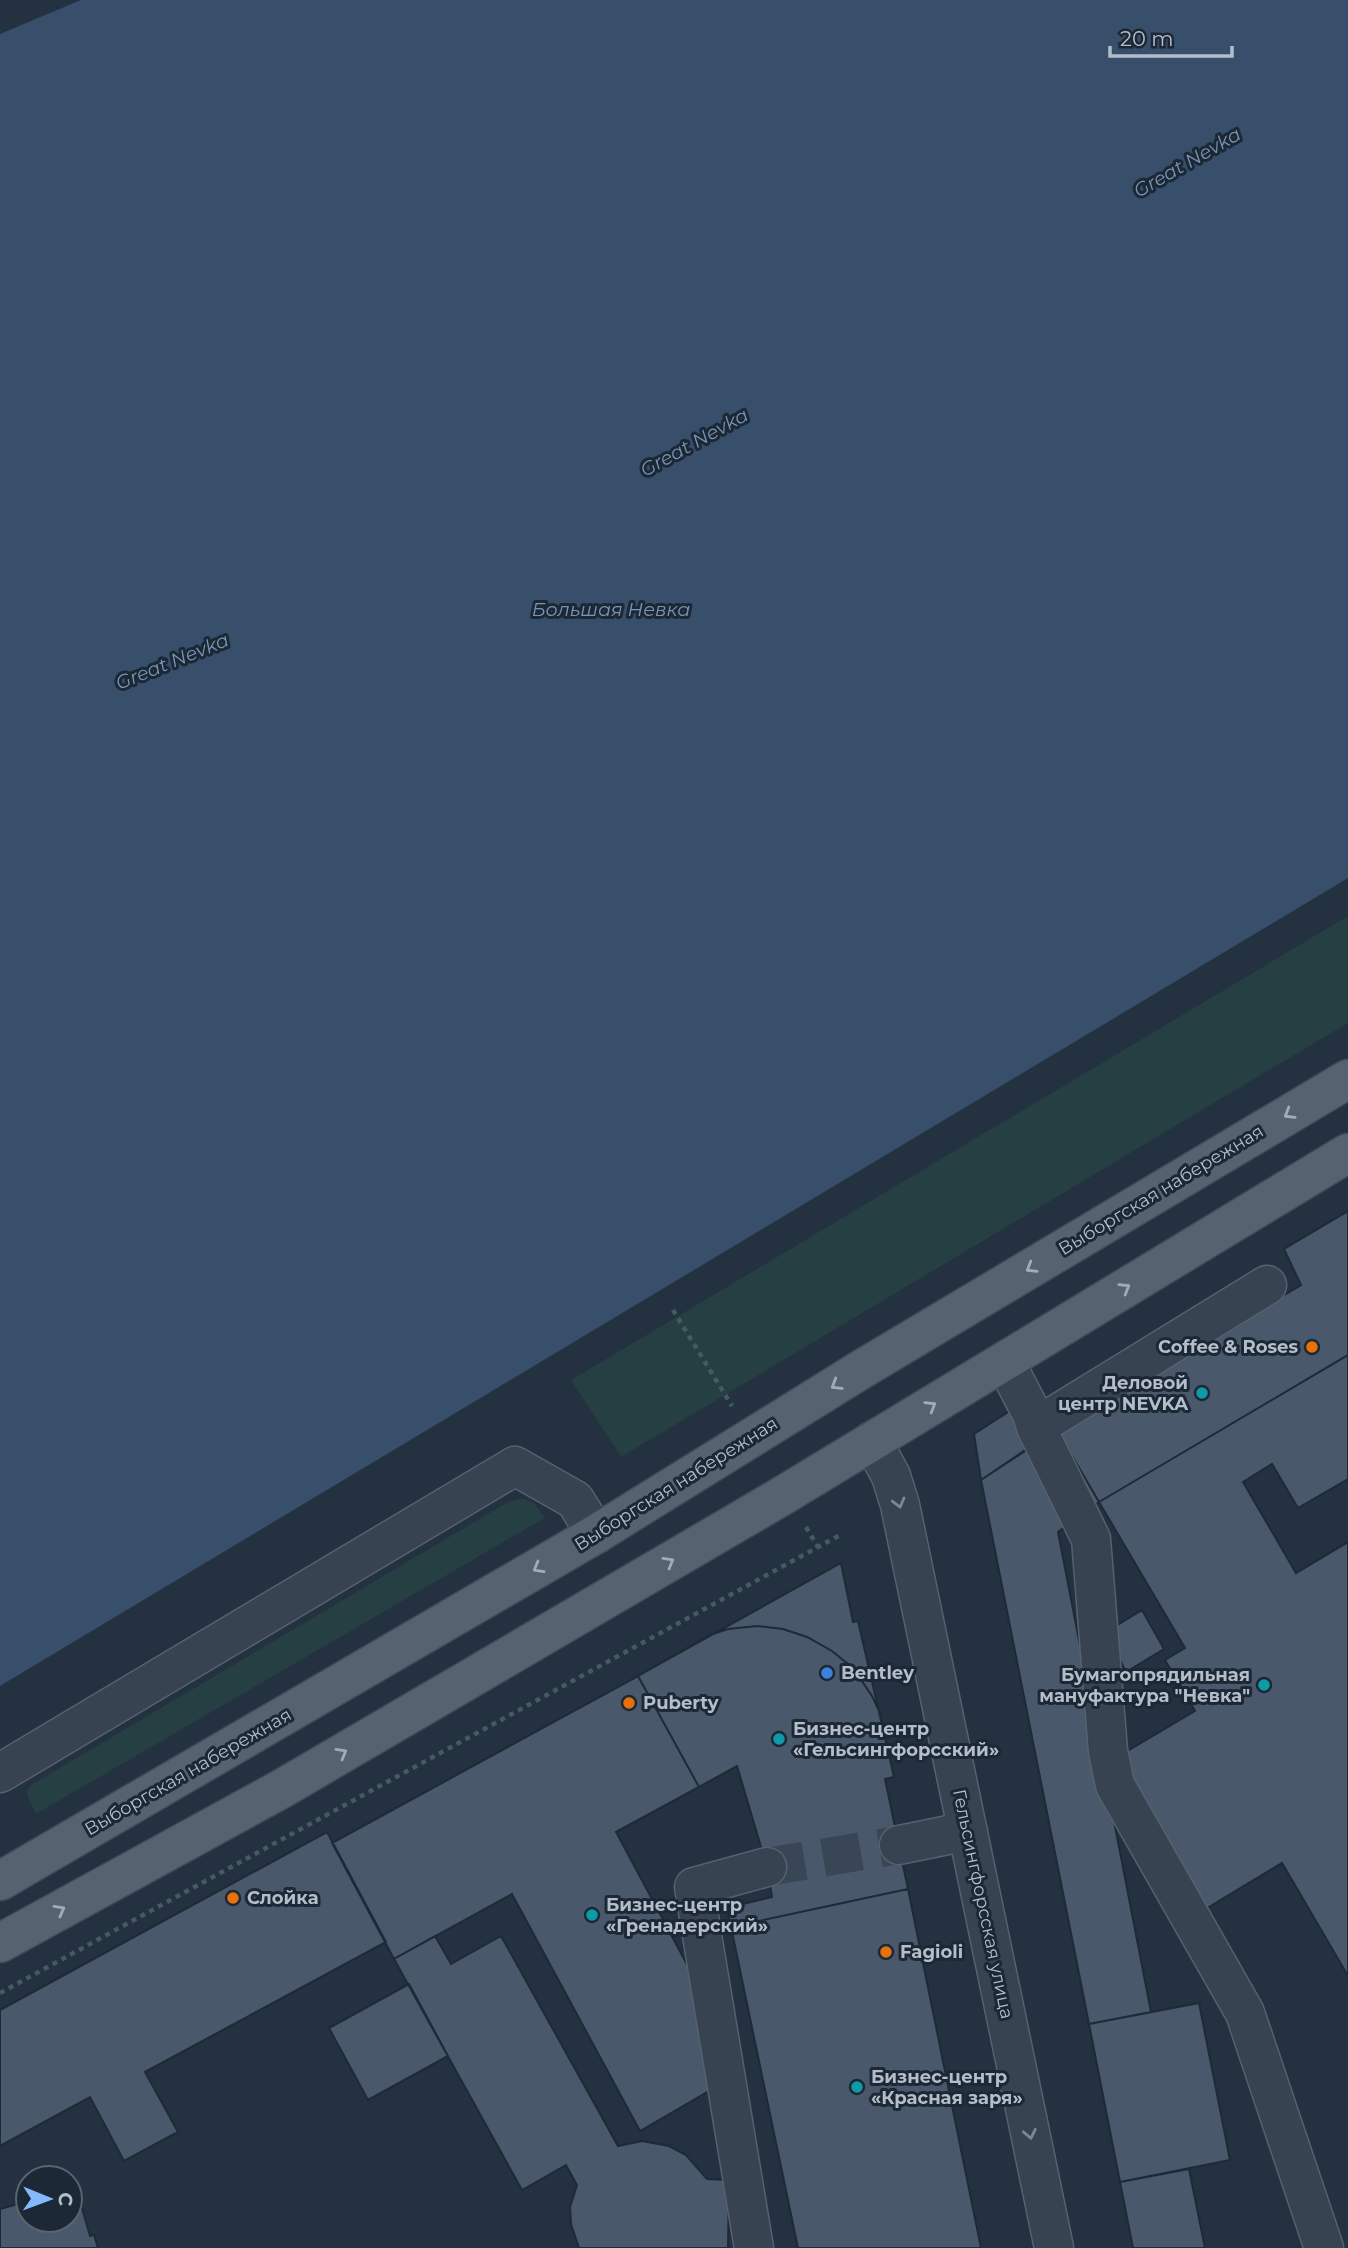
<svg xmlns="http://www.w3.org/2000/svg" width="1348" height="2248" font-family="Montserrat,sans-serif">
  <rect width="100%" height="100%" fill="#233141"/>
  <path fill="#253f42" d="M1348,916V1023L621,1457L571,1380Z
    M523,1498L535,1504L545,1518L36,1814L28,1797L27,1790L31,1785L508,1502Z"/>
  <path fill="#374f6b" d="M81,0H1348V878L0,1686V34Z"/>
  <path fill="#49586a" stroke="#1e2a37" stroke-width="2" d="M1348,1211V1355L1099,1502L1057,1430L1301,1285L1284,1249Z
    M1348,1355V1479L1298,1508L1272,1464L1243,1482L1296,1573L1348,1542V1976L1282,1863L1204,1910L1114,1759L1195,1711L1165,1660L1185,1648L1099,1502Z
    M1019,1405L1034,1444L981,1480L974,1434Z
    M1057,1430L1099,1502L1058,1532L1151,2012L1089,2024L981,1480Z
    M841,1563L853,1622L858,1621L894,1777L885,1779L908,1889L731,1927L726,1908L772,1897L767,1867L737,1766L699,1787L638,1676Z
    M1142,1610L1164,1649L1126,1672L1106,1632Z
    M757,1626L783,1629L807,1637L832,1651L853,1668L872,1696L880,1713L894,1777L885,1779L908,1889L731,1927L726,1908L772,1897L767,1867L737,1766L699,1787L638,1676L710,1635L728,1629Z
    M638,1676L699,1787L616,1832L690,1970L714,2088L640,2131L512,1894L394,1959L332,1843Z
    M327,1832L386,1942L145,2072L178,2132L124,2161L90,2097L0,2146V2010Z
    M908,1889L981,2248H798L731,1927Z
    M435,1936L451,1964L501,1936L618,2146L642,2141L669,2146L686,2155L707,2179L729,2180L728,2248H579L571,2224L570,2207L577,2185L566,2165L522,2190L394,1959Z
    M409,1984L448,2056L368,2100L329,2028Z
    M1199,2003L1230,2160L1120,2182L1089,2024Z
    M1189,2169L1205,2248H1133L1120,2182Z
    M76,2187L90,2236L94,2235L98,2248H0V2209L28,2201V2220H70V2188Z"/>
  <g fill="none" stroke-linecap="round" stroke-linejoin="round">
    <path stroke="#394656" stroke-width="38" stroke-dasharray="38 19" stroke-linecap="butt" d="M767,1867L899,1845"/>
    <defs>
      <path id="minor" d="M1005,1362L1032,1414L1036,1427L1267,1285
        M1036,1427L1091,1539L1108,1751L1115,1785L1245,2013L1324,2248
        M872,1441L891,1476L900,1505L1054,2248
        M0,1773L515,1466L575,1500L596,1534
        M899,1845L968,1831
        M754,2248L694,1887L767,1867"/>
      <path id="major" d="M0,1881L596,1534L862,1369L1348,1079
        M0,1943L283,1788L777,1499L1348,1153"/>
    </defs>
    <use href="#minor" stroke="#55616e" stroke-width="41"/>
    <use href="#major" stroke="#414c59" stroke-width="41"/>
    <path stroke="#435c5e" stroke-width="4.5" stroke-dasharray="5 5" stroke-linecap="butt" d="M673,1310L732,1406
      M806,1527L818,1547
      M0,1993L842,1534"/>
    <use href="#minor" stroke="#374350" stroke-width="38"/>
    <use href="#major" stroke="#556270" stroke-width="38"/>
  </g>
  <defs><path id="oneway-chevron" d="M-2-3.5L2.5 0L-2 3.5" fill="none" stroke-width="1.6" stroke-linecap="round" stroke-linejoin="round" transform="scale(1.75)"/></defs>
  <g stroke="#a1acb9">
    <use href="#oneway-chevron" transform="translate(1289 1114) rotate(149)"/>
    <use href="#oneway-chevron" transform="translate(1031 1268) rotate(149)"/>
    <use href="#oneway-chevron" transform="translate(1125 1288) rotate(-31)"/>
    <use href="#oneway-chevron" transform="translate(836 1385) rotate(148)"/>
    <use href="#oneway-chevron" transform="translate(931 1406) rotate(-31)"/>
    <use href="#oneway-chevron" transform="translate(669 1562) rotate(-30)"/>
    <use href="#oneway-chevron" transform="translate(538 1568) rotate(150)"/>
    <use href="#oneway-chevron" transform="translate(342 1753) rotate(-30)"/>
    <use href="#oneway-chevron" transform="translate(60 1910) rotate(-29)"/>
  </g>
  <g stroke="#7c8794">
    <use href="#oneway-chevron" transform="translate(899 1503) rotate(75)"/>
    <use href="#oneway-chevron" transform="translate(1030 2134) rotate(78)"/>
  </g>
  <g fill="#e8710a" stroke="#1c2835" stroke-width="2.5">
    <circle cx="1312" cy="1347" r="7"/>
    <circle cx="629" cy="1703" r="7"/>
    <circle cx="233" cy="1898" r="7"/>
    <circle cx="886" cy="1952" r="7"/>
  </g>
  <g fill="#0f9aa8" stroke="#1c2835" stroke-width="2.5">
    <circle cx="1202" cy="1393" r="7"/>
    <circle cx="1264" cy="1685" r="7"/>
    <circle cx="779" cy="1739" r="7"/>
    <circle cx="592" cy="1915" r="7"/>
    <circle cx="857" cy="2087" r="7"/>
  </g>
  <circle fill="#3f7fe0" stroke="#1c2835" stroke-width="2.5" cx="827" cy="1673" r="7"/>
  <g text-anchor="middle" stroke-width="6" stroke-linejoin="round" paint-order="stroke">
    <g font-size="18" fill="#b4becb" stroke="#1c2835">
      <text transform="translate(1161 1190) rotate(-31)" y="6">Выборгская набережная</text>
      <text transform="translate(676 1484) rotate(-32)" y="6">Выборгская набережная</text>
      <text transform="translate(188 1772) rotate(-30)" y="6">Выборгская набережная</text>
      <text transform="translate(983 1904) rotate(78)" y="6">Гельсингфорсская улица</text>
    </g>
    <g font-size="18" font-weight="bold" fill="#b4becb" stroke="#1c2835" text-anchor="start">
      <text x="1298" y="1353" text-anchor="end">Coffee &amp; Roses</text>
      <text x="1188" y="1389" text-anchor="end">Деловой<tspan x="1188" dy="21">центр NEVKA</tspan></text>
      <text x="841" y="1679">Bentley</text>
      <text x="1250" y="1681" text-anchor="end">Бумагопрядильная<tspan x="1250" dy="21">мануфактура "Невка"</tspan></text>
      <text x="643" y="1709">Puberty</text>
      <text x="793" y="1735">Бизнес-центр<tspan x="793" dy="21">«Гельсингфорсский»</tspan></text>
      <text x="247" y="1904">Слойка</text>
      <text x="606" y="1911">Бизнес-центр<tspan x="606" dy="21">«Гренадерский»</tspan></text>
      <text x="900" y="1958">Fagioli</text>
      <text x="871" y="2083">Бизнес-центр<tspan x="871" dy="21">«Красная заря»</tspan></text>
    </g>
    <g font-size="19" font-style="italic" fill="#7995b4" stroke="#1c2835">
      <text transform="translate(1187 162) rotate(-30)" y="7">Great Nevka</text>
      <text transform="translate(694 442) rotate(-29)" y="7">Great Nevka</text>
      <text x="611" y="616">Большая Невка</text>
      <text transform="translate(172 661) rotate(-22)" y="7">Great Nevka</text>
    </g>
  </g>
  <g transform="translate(49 2199) rotate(91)"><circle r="33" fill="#1c2835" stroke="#596471" stroke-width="2"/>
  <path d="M0-5L12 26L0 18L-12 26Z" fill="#85b9ff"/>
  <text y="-10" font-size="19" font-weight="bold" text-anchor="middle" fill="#b4becb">С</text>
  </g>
  <path d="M1110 46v10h122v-10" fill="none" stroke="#b4becb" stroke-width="3.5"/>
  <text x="1120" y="46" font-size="21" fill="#b4becb" stroke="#1c2835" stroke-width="5" paint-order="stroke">20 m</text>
</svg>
